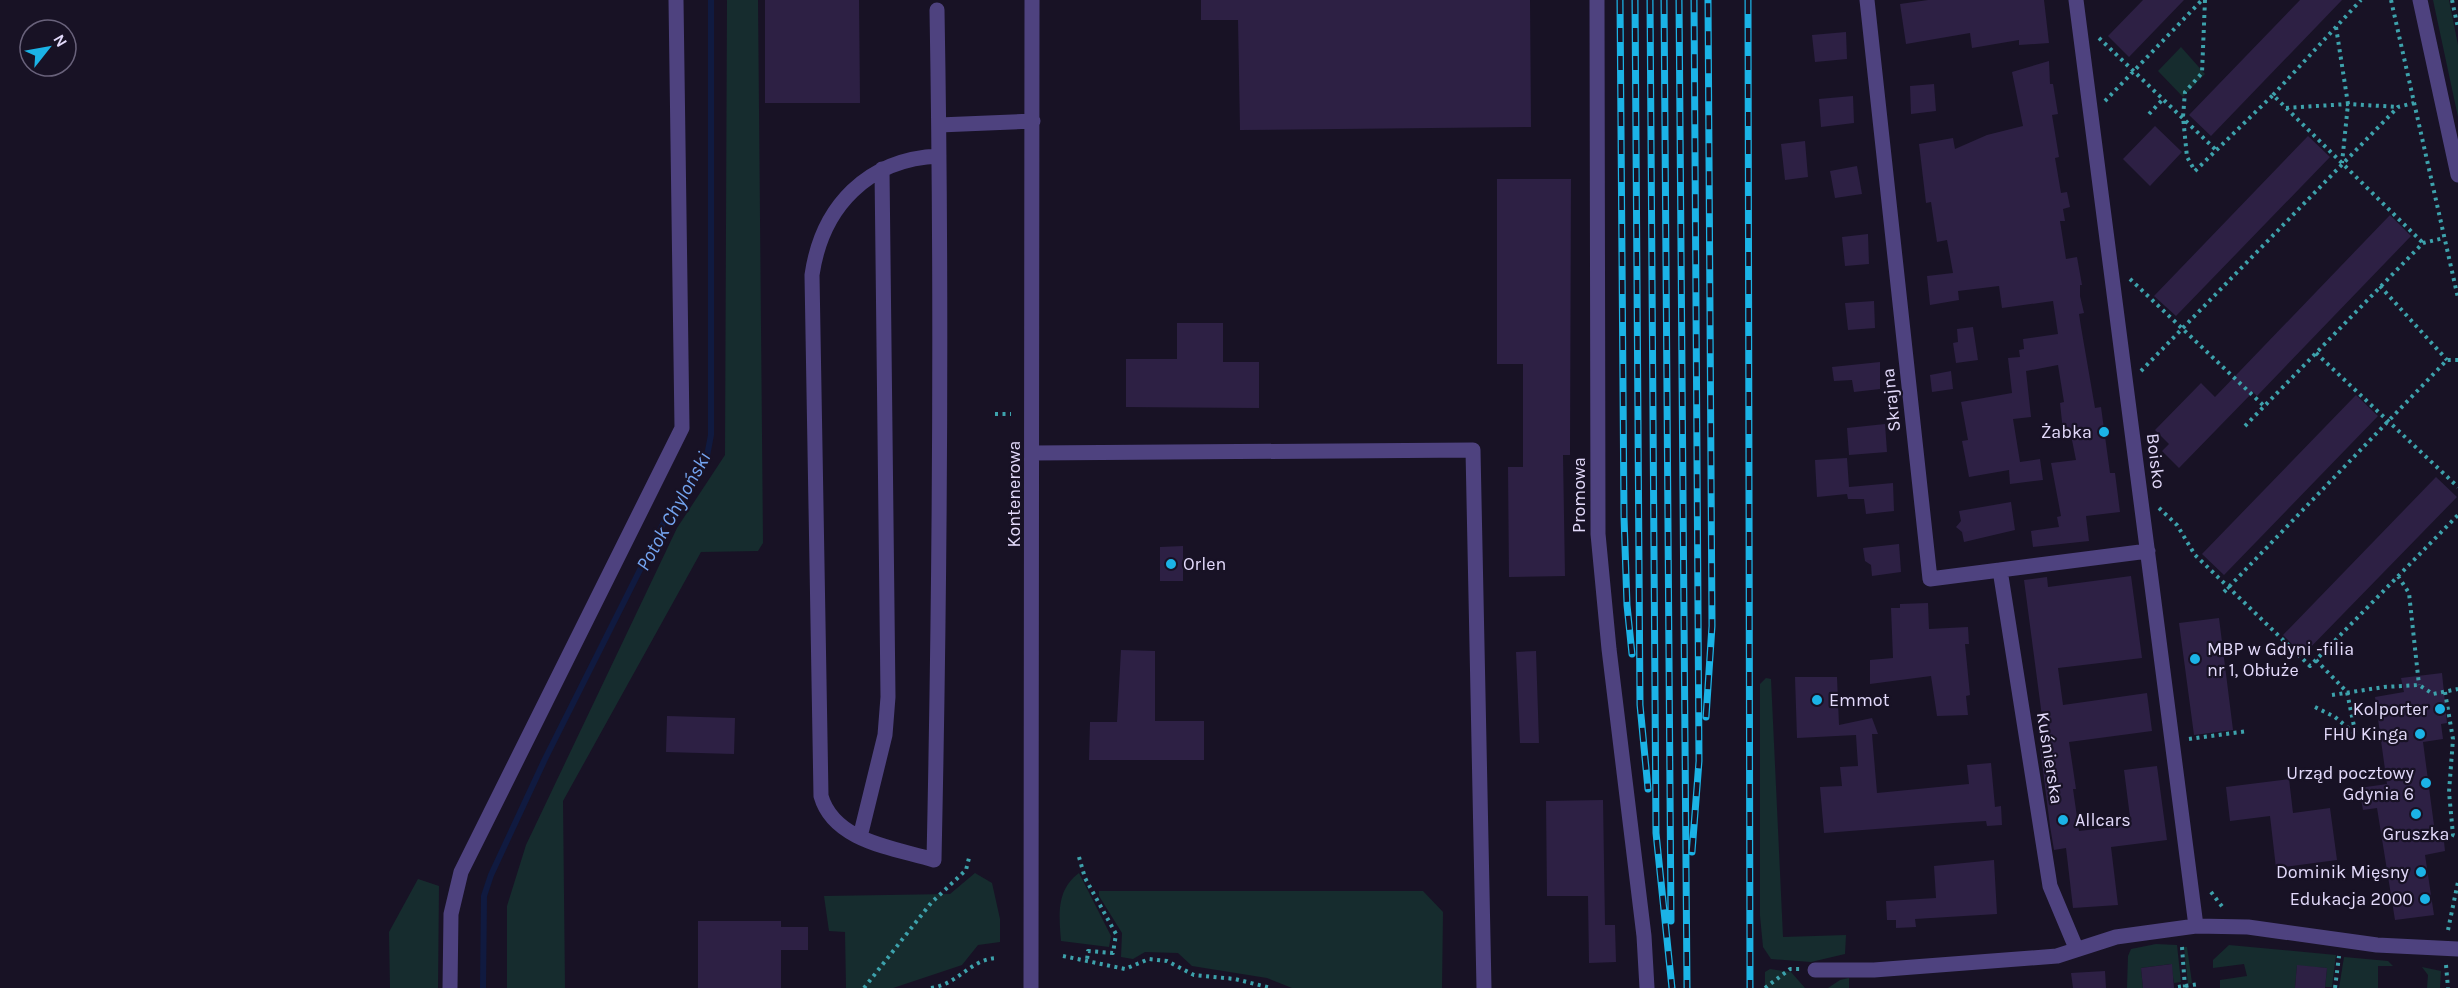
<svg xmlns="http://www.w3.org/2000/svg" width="2458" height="988" font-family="Karla,sans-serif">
  <rect width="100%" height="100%" fill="#181225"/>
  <path fill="#162c2e" d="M727,0H758L763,543L758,551L701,552L563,801L565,988H507V906L526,845L677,528L725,455Z
    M2433,0H2449L2458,45V117Z
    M2181,47L2205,74L2183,97L2158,71Z
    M1766,678L1771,679L1783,937L1846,935L1845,954L1811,962L1771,959L1763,947L1760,916V684Z
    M975,873L992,883L1000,919V942L978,945L962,965L893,988H846L845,932L829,931L824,896L950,894Z
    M1079,873L1111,936L1109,947L1061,941C1059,915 1056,890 1079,873Z
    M418,879L439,886L438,988H390L389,932Z
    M1099,891H1423L1443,912L1442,988H1292L1267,978L1192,966L1178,953L1145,952L1133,959L1121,957L1122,933L1099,896Z
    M2156,944L2177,945L2181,982L2174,983L2171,964L2141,968L2143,988H2127L2128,956L2131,949Z
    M2229,945L2336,955L2332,987H2325L2327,968L2297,966L2295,988H2220V980L2247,976L2244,964L2213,968V960Z
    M2184,947H2187L2192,983L2188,984Z
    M2344,957L2388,961L2393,966H2378V988H2339Z
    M2422,967L2441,971L2440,988H2427L2428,975Z
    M1770,969L1791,972L1805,988H1765V972Z
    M1849,978V988H1828L1840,980Z"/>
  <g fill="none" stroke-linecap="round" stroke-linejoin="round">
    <path stroke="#101a40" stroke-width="6" d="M483,988L484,896L491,875L545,759L664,522L707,456L711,435V0"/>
  </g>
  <path fill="#2d2044" d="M765,0H859L860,103H765Z
    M1201,0H1530L1531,127L1240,130L1238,20H1201Z
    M1928,0H2044L2049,43L2019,45V40L1972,48L1970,33L1906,44L1900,4Z
    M2143,0H2184L2129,57L2108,36Z
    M2300,0H2342L2211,136L2189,115Z
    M1846,32L1847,59L1815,62L1812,35Z
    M2049,61L2050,84H2053L2058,114L2052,115L2059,157L2055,158L2061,193L2067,192L2070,207L2063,209L2065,221H2060L2066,259L2077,257L2082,285H2080V296L2084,313L2079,314L2081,327L2095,408L2101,407L2110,473H2115L2120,512L2086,516L2089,541L2033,547L2031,531L2059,527L2057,517L2061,516L2051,463L2076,460L2070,430L2063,431L2060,403L2064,402L2058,365L2026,371L2031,417L2013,419L2020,462L2040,459L2043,480L2010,484L2009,470L1969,477L1962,441L1968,440L1961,402L2012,393L2008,358L2020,357L2019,350L2024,349L2023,339L2058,334L2053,301L2002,308L1999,286L1958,291L1959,300L1930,305L1927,276L1953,273L1947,240L1937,242L1931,202L1926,203L1919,144L1953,138L1955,149L1987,135L2023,126L2012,72Z
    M1934,84L1936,111L1911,114L1910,86Z
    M1853,96L1854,123L1821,127L1819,99Z
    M2155,126L2182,152L2150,186L2123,159Z
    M2308,136L2330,157L2176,316L2154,296Z
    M1805,141L1808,177L1785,180L1781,144Z
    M1857,166L1862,194L1835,198L1830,171Z
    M1497,179H1571L1570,455H1563L1565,576L1509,577L1508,467H1523V364H1497Z
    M2390,215L2411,236L2257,396L2253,392L2179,468L2162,451L2169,444L2155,430L2201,383L2215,397Z
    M1868,234L1869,264L1845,266L1842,237Z
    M1874,301L1875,328L1848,330L1845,303Z
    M1177,323H1223V362H1259V408L1126,407V359H1177Z
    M1973,327L1978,360L1956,363L1953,343L1958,342L1957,329Z
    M1880,362V389L1854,392L1852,380L1834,381L1832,367Z
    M1951,371L1953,389L1932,392L1930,375Z
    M2356,395L2378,416L2224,575L2202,554Z
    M1885,424L1887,452L1849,455L1847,428Z
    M1847,458L1849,487L1893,483L1894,511L1866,514L1864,499H1848L1847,494L1817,497L1815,460Z
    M2436,477L2457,497L2303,655L2283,635Z
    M2011,502L2015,530L1964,542L1962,532L1956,527L1961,521L1959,511Z
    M1899,544L1901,572L1872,576L1871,565L1865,561L1863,548Z
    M1183,546V581H1160V547Z
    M2131,576L2142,658L2058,668L2063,705L2147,693L2152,731L2069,742L2076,789H2073L2079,831L2131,825L2124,770L2157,766L2167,840L2111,847L2118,905L2073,908L2066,848L2054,850L2050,826L2040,747H2046L2024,580L2047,577L2048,587Z
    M1928,603L1929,629L1968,627L1969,644H1965L1970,695L1966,696L1968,715L1937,716L1931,676L1870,684V660L1893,658L1891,608H1900V604Z
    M2219,618L2233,730L2194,735L2179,623Z
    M1121,650L1155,651V721H1204V760H1089L1090,722H1117Z
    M1536,651L1539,743H1520L1516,652Z
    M2442,673L2447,723L2441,724L2443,739L2423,742L2435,833L2443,832L2445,851L2425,855L2434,915L2395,920L2377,808L2363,810L2359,788L2387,784L2375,697L2404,692L2401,678Z
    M1795,677H1837L1839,725L1872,718L1878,734H1872L1877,793L1969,784L1967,765L1991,763L1995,807L2001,806L2002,825L1987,826L1986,821L1954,823L1824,833L1820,787L1842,786L1840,767L1858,766L1856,735L1797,738Z
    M667,716L735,718L734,754L666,752Z
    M2289,779L2293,813L2330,808L2337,860L2276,868L2270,816L2230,821L2226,787Z
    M1603,800L1605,925H1615L1616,962L1589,963L1588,896H1547L1546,801Z
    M1994,860L1997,914L1915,919L1916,927L1896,928V920H1887L1886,901L1936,898L1934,866Z
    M698,921H781V927H808V950H781V988H698Z
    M2172,964L2174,988H2143L2141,968Z
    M2297,965L2327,968L2325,988H2295Z
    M2105,971L2106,988H2073L2071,973Z"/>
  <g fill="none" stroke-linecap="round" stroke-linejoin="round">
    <path stroke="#3da2ac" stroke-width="4" stroke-dasharray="3 4.5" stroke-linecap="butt" d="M2205,0L2202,73L2185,92L2183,117L2187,157L2195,171L2273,95L2423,243
      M2391,0L2458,298
      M2452,0L2458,28
      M2336,27L2348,104L2342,163
      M2099,38L2216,150
      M2273,95L2361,0
      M2105,101L2202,0
      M2286,108L2348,104L2398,107
      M2149,114L2164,98
      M2130,279L2264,406
      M2380,286L2447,360
      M2316,353L2458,487
      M2141,371L2398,107L2414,103
      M995,414H1011
      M2245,426L2423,243L2444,238
      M2159,508L2177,525L2195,555L2310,666L2458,515
      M2398,576L2409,593L2419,685
      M2224,592L2447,360H2458
      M2316,660L2347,692L2356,736
      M2445,692L2453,739L2449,792L2453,835L2458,837
      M2332,695L2384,687L2419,685L2433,694L2458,689
      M2315,707L2335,717L2353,732
      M2189,739L2248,731
      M1079,857L1085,878L1116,934L1113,953L1088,951L1087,960
      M2211,892L2224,909
      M2448,930L2458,882
      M2182,947L2185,988
      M1063,956L1125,969L1149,959L1167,961L1194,975L1235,979L1271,988
      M2446,965L2448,988
      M2178,987L2199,984
      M864,988L931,903L966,870L969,858
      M931,988C959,984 971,958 998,958
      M1765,988L1790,969H1800
      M2335,988L2339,956"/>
    <path stroke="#4e427f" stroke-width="15" d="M1597,0L1598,534L1609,649L1644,936L1647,988
      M1867,0L1930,579L2148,551
      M2076,0L2196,926
      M2420,0L2458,175
      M937,10C942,293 940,577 934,860C895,848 834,842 821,796L812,275C822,206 868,159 939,156
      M939,125L1033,121
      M1033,453L1473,450L1484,988
      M2000,570L2050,886L2076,948
      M860,837L885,735L888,697L882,169
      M1815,970H1874L2057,956L2116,937L2196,926L2248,927L2377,945L2458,949
      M450,988L451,914L461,872L682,428L676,0
      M1031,988L1032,0"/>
    <defs>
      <path id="rail" d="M1620,0L1624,517L1627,605L1632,654
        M1635,0L1640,705L1648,789
        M1650,0L1656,833L1672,988
        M1664,0L1671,921
        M1679,0L1687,988
        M1748,0L1750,988
        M1706,717L1712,626L1708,0
        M1692,852L1699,761L1694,0"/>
    </defs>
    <use href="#rail" stroke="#1bb3e6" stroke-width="7"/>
    <use href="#rail" stroke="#181225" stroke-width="4.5" stroke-dasharray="14" stroke-linecap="butt"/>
  </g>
  <g fill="#1bb3e6" stroke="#181225" stroke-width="2">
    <circle cx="2104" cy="432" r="6"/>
    <circle cx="1171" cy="564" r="6"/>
    <circle cx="2195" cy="659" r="6"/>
    <circle cx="1817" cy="700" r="6"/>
    <circle cx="2440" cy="709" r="6"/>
    <circle cx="2420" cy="734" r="6"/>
    <circle cx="2426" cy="783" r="6"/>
    <circle cx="2416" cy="814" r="6"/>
    <circle cx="2063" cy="820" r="6"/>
    <circle cx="2421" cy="872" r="6"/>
    <circle cx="2425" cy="899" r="6"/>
  </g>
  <g text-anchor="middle" stroke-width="4.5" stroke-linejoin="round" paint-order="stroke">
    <g font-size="18" fill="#e3dafb" stroke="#181225">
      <text transform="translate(1891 400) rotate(-96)" y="6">Skrajna</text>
      <text transform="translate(2156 461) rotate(83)" y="6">Boisko</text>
      <text transform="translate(1014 494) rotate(-90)" y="6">Kontenerowa</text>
      <text transform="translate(1579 495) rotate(-90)" y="6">Promowa</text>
      <text transform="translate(2050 758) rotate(81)" y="6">Kuśnierska</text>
    </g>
    <g font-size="18" fill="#e3dafb" stroke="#181225" text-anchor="end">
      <text x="2092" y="438">Żabka</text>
      <text x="1183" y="570" text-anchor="start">Orlen</text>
      <text x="2207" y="655" text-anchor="start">MBP w Gdyni -filia<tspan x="2207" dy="21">nr 1, Obłuże</tspan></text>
      <text x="1829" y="706" text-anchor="start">Emmot</text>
      <text x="2428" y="715">Kolporter</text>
      <text x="2408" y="740">FHU Kinga</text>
      <text x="2414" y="779">Urząd pocztowy<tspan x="2414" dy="21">Gdynia 6</tspan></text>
      <text x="2075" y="826" text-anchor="start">Allcars</text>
      <text x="2416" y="840" text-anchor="middle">Gruszka</text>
      <text x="2409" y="878">Dominik Mięsny</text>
      <text x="2413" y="905">Edukacja 2000</text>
    </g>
    <g font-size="20" font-style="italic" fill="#74a4f0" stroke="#181225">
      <text transform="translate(673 511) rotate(-61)" y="7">Potok Chyloński</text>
    </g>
  </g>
  <g transform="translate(48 48) rotate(59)"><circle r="28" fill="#181225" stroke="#69627b" stroke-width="1.5"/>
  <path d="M0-4.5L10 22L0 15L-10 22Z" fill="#1bb3e6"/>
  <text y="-9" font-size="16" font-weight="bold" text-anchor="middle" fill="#e3dafb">N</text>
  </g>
</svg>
